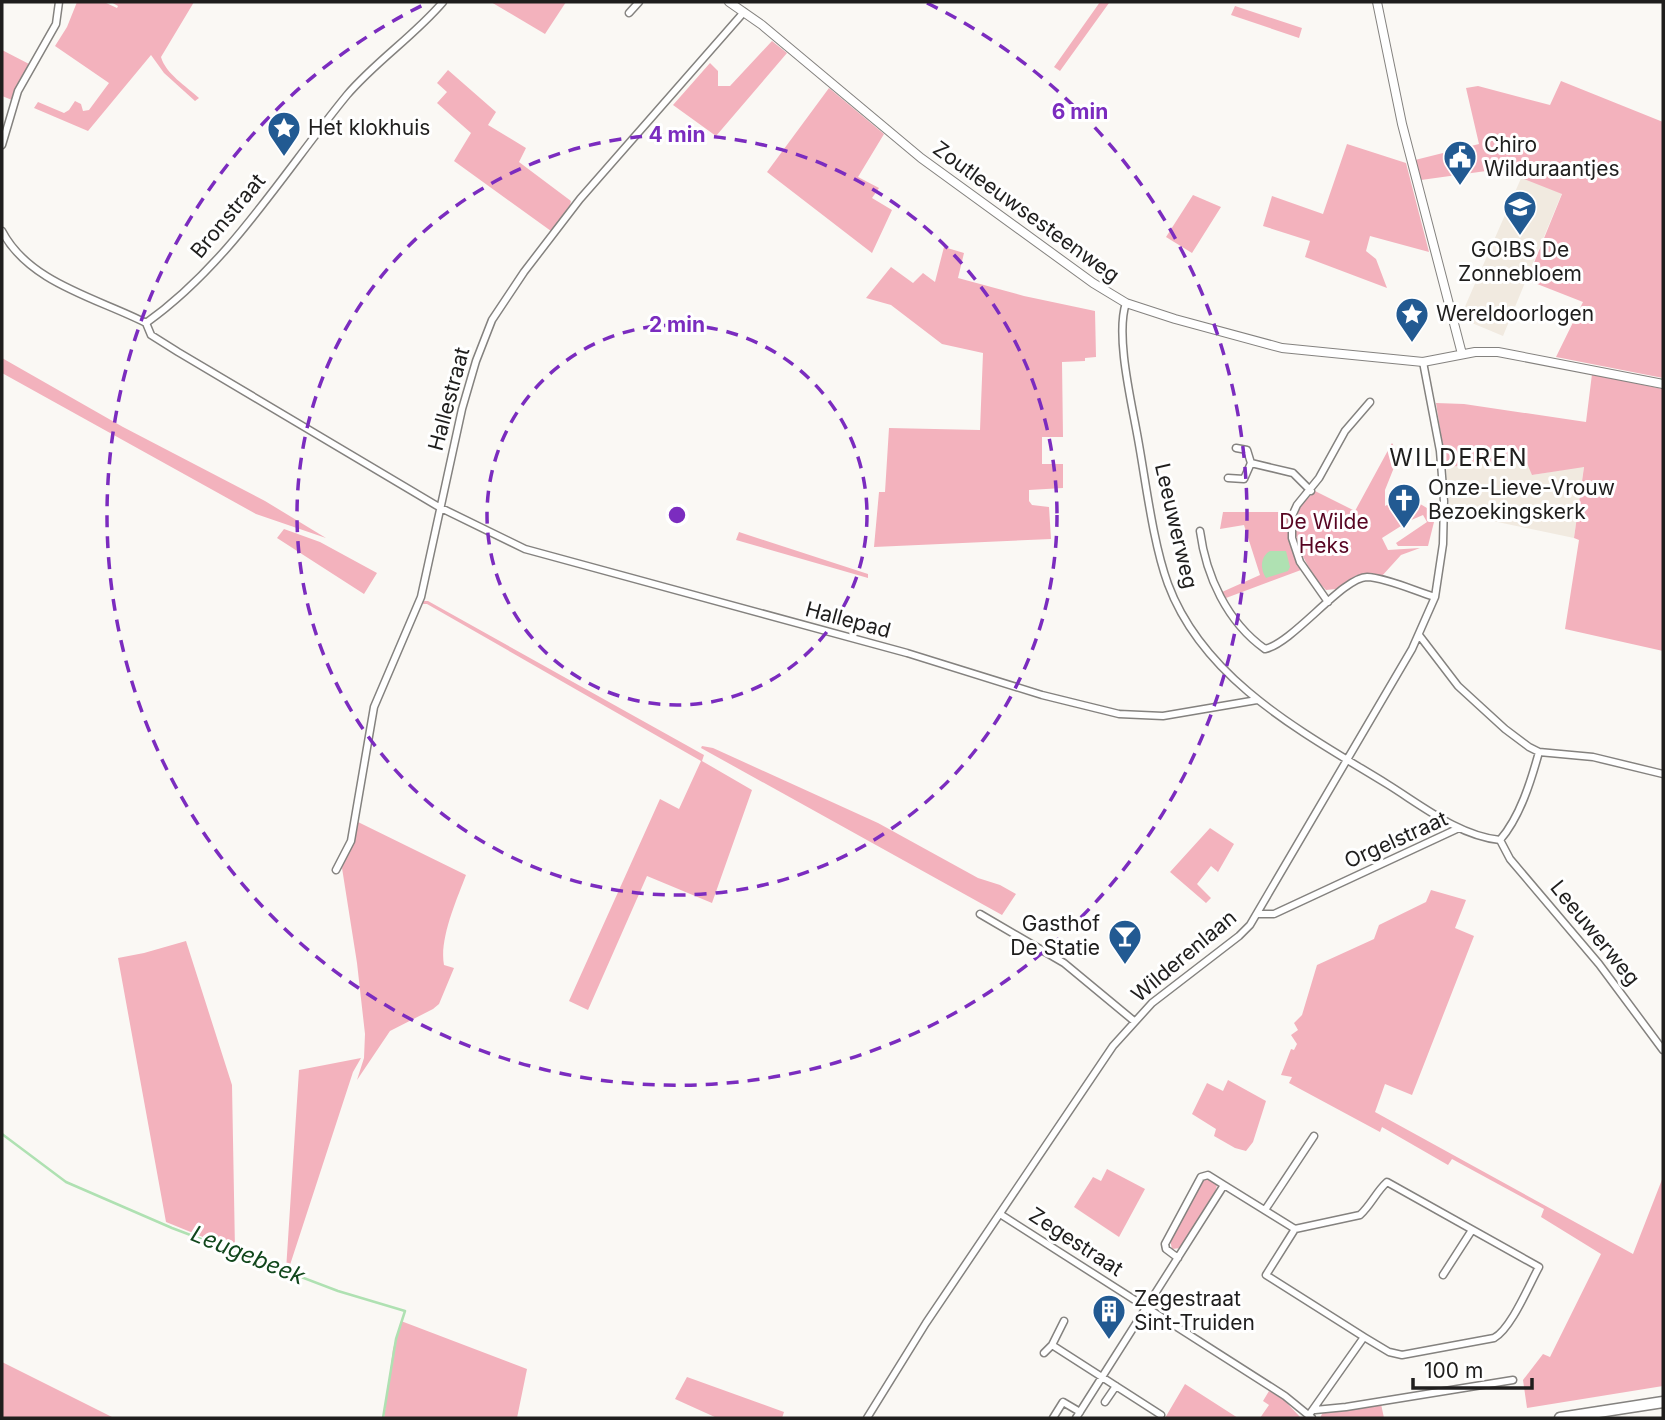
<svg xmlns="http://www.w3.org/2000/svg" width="1665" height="1420" font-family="Inter,sans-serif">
  <rect width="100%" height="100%" fill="#faf8f4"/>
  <path fill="#f1eae0" d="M1522,176L1562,193L1503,336L1460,318Z
    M1527,461L1533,475L1584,466L1574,538L1450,512L1446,467Z"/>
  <path fill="#f3b2bd" d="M77,2H104L117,8L118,6L111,2H194L161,57C166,74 186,86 199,98L195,101L164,73L151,55L88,131L34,108L38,102L64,113L69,110L75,101L81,104L83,111L89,110L109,83L55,46L67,27Z
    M491,2H566L545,34Z
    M1100,2L1109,3L1060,71L1054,67Z
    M1235,6L1302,28L1299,38L1231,15Z
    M772,41L787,53L716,136L673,105L710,63L718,71V86H730Z
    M2,50L31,65L12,100L2,96Z
    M448,70L496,112L488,125L526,148L519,162L571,201L570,205L551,231L454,161L471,133L437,103L447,92L437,83Z
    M1561,81L1663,122V378L1556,357L1583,302L1527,280L1562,194L1524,179L1530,165L1421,180L1415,160L1479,144L1466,88L1478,86L1550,105Z
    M829,88L884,134L858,177L879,188L872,198L892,210L872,253L767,172Z
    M1347,144L1406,163L1429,252L1370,236L1366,251L1376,259L1387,288L1305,257L1310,241L1263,226L1272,196L1323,214Z
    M1193,195L1221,207L1192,253L1166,237Z
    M944,247L964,253L958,278L1024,296L1095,311L1096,357L1085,358V361L1062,362L1063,437H1042V464H1063V488L1029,490V501L1032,505L1049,507L1051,539L874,547L879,492H885L889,428L980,430L983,353L942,344L891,305L866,298L891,267L913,283L923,273L935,282Z
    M2,358L123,427L265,501L326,538L256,514L2,373Z
    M1592,374L1663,389V651L1565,629L1579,540L1574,538L1584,467L1532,475L1526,461L1446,467L1436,403L1464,404L1586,422Z
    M1392,443L1399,455L1385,490V506C1408,494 1416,501 1436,514L1428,546H1398L1396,543L1427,522L1423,515L1409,521L1382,538L1388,550L1420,548L1401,555L1381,577L1357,575L1336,589L1326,590C1310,574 1288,536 1297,513C1300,504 1309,498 1315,491L1355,511Z
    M1223,512H1289C1287,534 1291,551 1301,570L1226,598L1222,592L1260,575L1244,525L1220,529Z
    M284,529L320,542L377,573L364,594L277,538Z
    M739,532L868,574V578L736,540Z
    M422,601H428L704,755L702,761L752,790L712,903L647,876L588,1010L569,1001L660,799L679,809L701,761L427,604H421Z
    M702,746L713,748L878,823L978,878L1000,885L1016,894L1002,915L701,748Z
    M358,822L466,875C457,899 439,939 444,965L454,968L439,1004L433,1009L390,1031L357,1080L364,1058L365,1034L357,963L342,868L353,841Z
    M1210,828L1234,844L1218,872L1211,866L1197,884L1211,898L1206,903L1170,872Z
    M1431,890L1466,900L1455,928L1474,936L1412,1095L1385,1084L1375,1112L1633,1254L1663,1177V1386L1527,1408L1523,1380L1543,1354L1550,1357L1601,1254L1541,1217L1544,1209L1452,1159L1448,1165L1382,1127L1380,1132L1289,1083L1292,1077L1281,1075L1291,1049L1294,1050L1297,1044L1291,1035L1298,1030L1294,1023L1302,1015L1317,965L1374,939L1379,925L1426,902Z
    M186,941L232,1085L235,1250L166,1222L118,958L144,953Z
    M361,1058L353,1072L288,1271L286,1270L299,1070Z
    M1228,1080L1266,1101L1253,1142L1246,1151L1235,1148L1214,1136L1216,1129L1192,1114L1207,1083L1223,1091Z
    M1107,1169L1145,1189L1119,1237L1074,1207L1093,1177L1101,1181Z
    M1208,1178L1217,1185L1215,1193L1181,1248L1172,1249L1170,1240L1202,1180Z
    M401,1321L527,1369L517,1418H384L393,1349Z
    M2,1362L114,1418H2Z
    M687,1377L784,1412L782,1418H717L675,1399Z
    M1185,1384L1238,1418H1165Z
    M1269,1391L1284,1400L1301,1418H1260L1269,1405L1263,1401Z
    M1381,1404L1384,1418H1320L1323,1412Z"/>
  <path fill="#afe1b2" d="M1270,551H1286L1290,567L1288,571L1266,578C1260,569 1260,557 1270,551Z"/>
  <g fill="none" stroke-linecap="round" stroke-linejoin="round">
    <path stroke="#afe1b2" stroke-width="2.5" d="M2,1134L66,1182L172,1228L338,1291L405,1311L396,1339L383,1418"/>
    <defs>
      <path id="minor" d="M629,13L639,2
        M2,145L18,91L56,24L59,2
        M2,231C29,283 97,298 146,323L151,335L178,352L439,507L525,549L907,653L1042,695L1119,714L1163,716L1257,700
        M1126,303C1115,336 1132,404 1138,439C1146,483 1153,543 1168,584C1204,681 1304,733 1387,784C1421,805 1459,836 1500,840C1520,817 1531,781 1539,752
        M146,323C229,264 283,173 347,95C376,61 414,36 443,2
        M1251,463L1293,473L1311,491
        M1228,478L1244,479L1251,463L1247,450L1236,448
        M1200,531C1206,576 1227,622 1265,649C1293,643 1343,577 1367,577C1387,578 1415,591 1435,597
        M1328,602L1300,562L1292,538V516L1297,505L1319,478L1345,431L1370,402
        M1419,635L1458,686L1505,729L1529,747L1539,752L1593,757L1663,774
        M1500,840L1510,859L1599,964L1663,1050
        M336,870L351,841L374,707L421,597L462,409L476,361L492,320L524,272L580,199L744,12
        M980,914L1064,963L1134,1021
        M1257,914H1274L1459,828
        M1265,1210L1314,1136
        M1000,1214L1285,1396L1312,1418
        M1295,1229L1360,1215C1371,1205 1376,1192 1387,1182L1539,1267C1529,1285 1511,1329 1494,1338L1402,1355L1389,1352L1364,1337
        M1295,1229L1266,1275L1364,1337L1309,1415
        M1178,1258L1166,1249L1165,1244L1201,1177L1208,1175L1224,1185
        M1443,1275L1472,1230
        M1052,1345L1161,1415
        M1044,1353L1052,1345L1064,1321
        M1105,1402L1116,1386
        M1315,1410L1346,1407L1513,1380
        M867,1418L926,1323L1113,1046L1152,1003L1239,936L1250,925L1412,649L1435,597L1443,544L1444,501L1440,451L1423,362
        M1053,1418L1063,1402L1080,1412
        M1076,1418L1224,1185L1295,1229"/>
      <path id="tertiary" d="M729,2L762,25L921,158L1093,283L1126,303L1175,319L1282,348L1423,362L1475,352H1498L1663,384
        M1377,2L1402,124L1462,354"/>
      <path id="primary" d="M1560,1418L1663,1402"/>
    </defs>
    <use href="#minor" stroke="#84827f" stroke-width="9"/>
    <use href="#tertiary" stroke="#84827f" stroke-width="10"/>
    <use href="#primary" stroke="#84827f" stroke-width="13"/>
    <use href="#minor" stroke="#fff" stroke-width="6"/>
    <use href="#tertiary" stroke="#fff" stroke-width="8"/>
    <use href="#primary" stroke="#fff" stroke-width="10"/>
  </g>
  <g fill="none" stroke="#7b2cbf" stroke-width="3.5" stroke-dasharray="12 9">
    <circle cx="677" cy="515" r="190"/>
    <circle cx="677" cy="515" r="380"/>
    <path d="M927 3A570 570 0 1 1 427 3"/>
  </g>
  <defs>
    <symbol id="sight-pin" viewBox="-11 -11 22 30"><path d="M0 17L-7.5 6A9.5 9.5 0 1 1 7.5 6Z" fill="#225a92" stroke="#fff"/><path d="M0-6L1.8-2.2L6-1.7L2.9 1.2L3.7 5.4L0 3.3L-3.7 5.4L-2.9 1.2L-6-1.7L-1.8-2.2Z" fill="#fff"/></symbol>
    <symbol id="civic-pin" viewBox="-11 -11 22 30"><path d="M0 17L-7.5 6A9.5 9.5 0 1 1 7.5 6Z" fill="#225a92" stroke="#fff"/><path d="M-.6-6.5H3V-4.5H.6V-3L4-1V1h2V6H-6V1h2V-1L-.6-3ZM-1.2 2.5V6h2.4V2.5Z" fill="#fff"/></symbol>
    <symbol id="school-pin" viewBox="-11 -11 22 30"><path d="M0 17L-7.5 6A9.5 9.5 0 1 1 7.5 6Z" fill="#225a92" stroke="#fff"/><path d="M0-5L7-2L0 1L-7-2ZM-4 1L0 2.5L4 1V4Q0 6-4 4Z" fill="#fff"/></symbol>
    <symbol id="church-pin" viewBox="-11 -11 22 30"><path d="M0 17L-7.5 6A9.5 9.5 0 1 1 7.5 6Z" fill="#225a92" stroke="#fff"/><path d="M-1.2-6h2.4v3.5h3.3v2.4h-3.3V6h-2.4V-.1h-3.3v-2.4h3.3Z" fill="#fff"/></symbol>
    <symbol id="bar-pin" viewBox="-11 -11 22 30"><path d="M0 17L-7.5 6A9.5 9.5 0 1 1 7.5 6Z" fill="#225a92" stroke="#fff"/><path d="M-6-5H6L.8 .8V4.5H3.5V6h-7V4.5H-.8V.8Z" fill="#fff"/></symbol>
    <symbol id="building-pin" viewBox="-11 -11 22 30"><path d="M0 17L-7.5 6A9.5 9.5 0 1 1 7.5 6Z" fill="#225a92" stroke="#fff"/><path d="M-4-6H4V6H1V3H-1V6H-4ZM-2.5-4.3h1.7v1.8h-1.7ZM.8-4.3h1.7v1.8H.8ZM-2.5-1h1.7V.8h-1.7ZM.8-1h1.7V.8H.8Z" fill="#fff"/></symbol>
  </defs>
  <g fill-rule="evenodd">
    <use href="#sight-pin" x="265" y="109" width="38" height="52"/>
    <use href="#civic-pin" x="1441" y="138" width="38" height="52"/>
    <use href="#school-pin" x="1501" y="188" width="38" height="52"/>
    <use href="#sight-pin" x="1393" y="295" width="38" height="52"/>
    <use href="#church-pin" x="1385" y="481" width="38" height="52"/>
    <use href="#bar-pin" x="1106" y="917" width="38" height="52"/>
    <use href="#building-pin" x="1090" y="1292" width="38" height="52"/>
  </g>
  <g text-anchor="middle" stroke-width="6" stroke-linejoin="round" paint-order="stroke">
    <g font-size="21" fill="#1f1e1d" stroke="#fff" text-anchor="start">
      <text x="308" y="135">Het klokhuis</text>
      <text x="1484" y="152">Chiro<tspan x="1484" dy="24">Wilduraantjes</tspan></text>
      <text x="1520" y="257" text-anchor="middle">GO!BS De<tspan x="1520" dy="24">Zonnebloem</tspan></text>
      <text x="1436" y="321">Wereldoorlogen</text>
      <text x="1428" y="495">Onze-Lieve-Vrouw<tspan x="1428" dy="24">Bezoekingskerk</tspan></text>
      <text x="1100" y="931" text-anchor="end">Gasthof<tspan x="1100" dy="24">De Statie</tspan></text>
      <text x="1134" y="1306">Zegestraat<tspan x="1134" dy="24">Sint-Truiden</tspan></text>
    </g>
    <g font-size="21" fill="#1f1e1d" stroke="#fff">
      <text transform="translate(1026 212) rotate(36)" y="7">Zoutleeuwsesteenweg</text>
      <text transform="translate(228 216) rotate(-50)" y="7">Bronstraat</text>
      <text transform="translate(449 399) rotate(-75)" y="7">Hallestraat</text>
      <text transform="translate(1176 526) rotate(77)" y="7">Leeuwerweg</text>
      <text transform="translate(848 620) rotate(15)" y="7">Hallepad</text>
      <text transform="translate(1396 840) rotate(-24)" y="7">Orgelstraat</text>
      <text transform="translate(1595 933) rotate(51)" y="7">Leeuwerweg</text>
      <text transform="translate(1184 956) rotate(-40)" y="7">Wilderenlaan</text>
      <text transform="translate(1076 1242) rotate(33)" y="7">Zegestraat</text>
    </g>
    <g font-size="21" fill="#570522" stroke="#fff">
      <text x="1324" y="529">De Wilde<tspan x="1324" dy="24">Heks</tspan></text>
    </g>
    <g font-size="23" font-style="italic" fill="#11471c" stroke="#fff">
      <text transform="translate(248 1255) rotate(22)" y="8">Leugebeek</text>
    </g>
    <g font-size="24" letter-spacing="2" fill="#1f1e1d" stroke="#fff">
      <text x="1459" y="466">WILDEREN</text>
    </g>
  </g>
  <circle cx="677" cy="515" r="10" fill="#7b2cbf" stroke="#fff" stroke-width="3.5"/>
  <g font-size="21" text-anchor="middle" font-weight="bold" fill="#7b2cbf" stroke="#fff" stroke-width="6" stroke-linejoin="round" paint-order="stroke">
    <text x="1080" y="119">6 min</text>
    <text x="677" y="142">4 min</text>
    <text x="677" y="332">2 min</text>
  </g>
  <rect width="1665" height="1420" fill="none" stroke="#1f1e1d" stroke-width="7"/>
  <path d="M1413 1378v10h119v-10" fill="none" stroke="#1f1e1d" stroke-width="3.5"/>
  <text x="1424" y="1378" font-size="21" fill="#1f1e1d" stroke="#ffffff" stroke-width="5" paint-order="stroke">100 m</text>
</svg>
